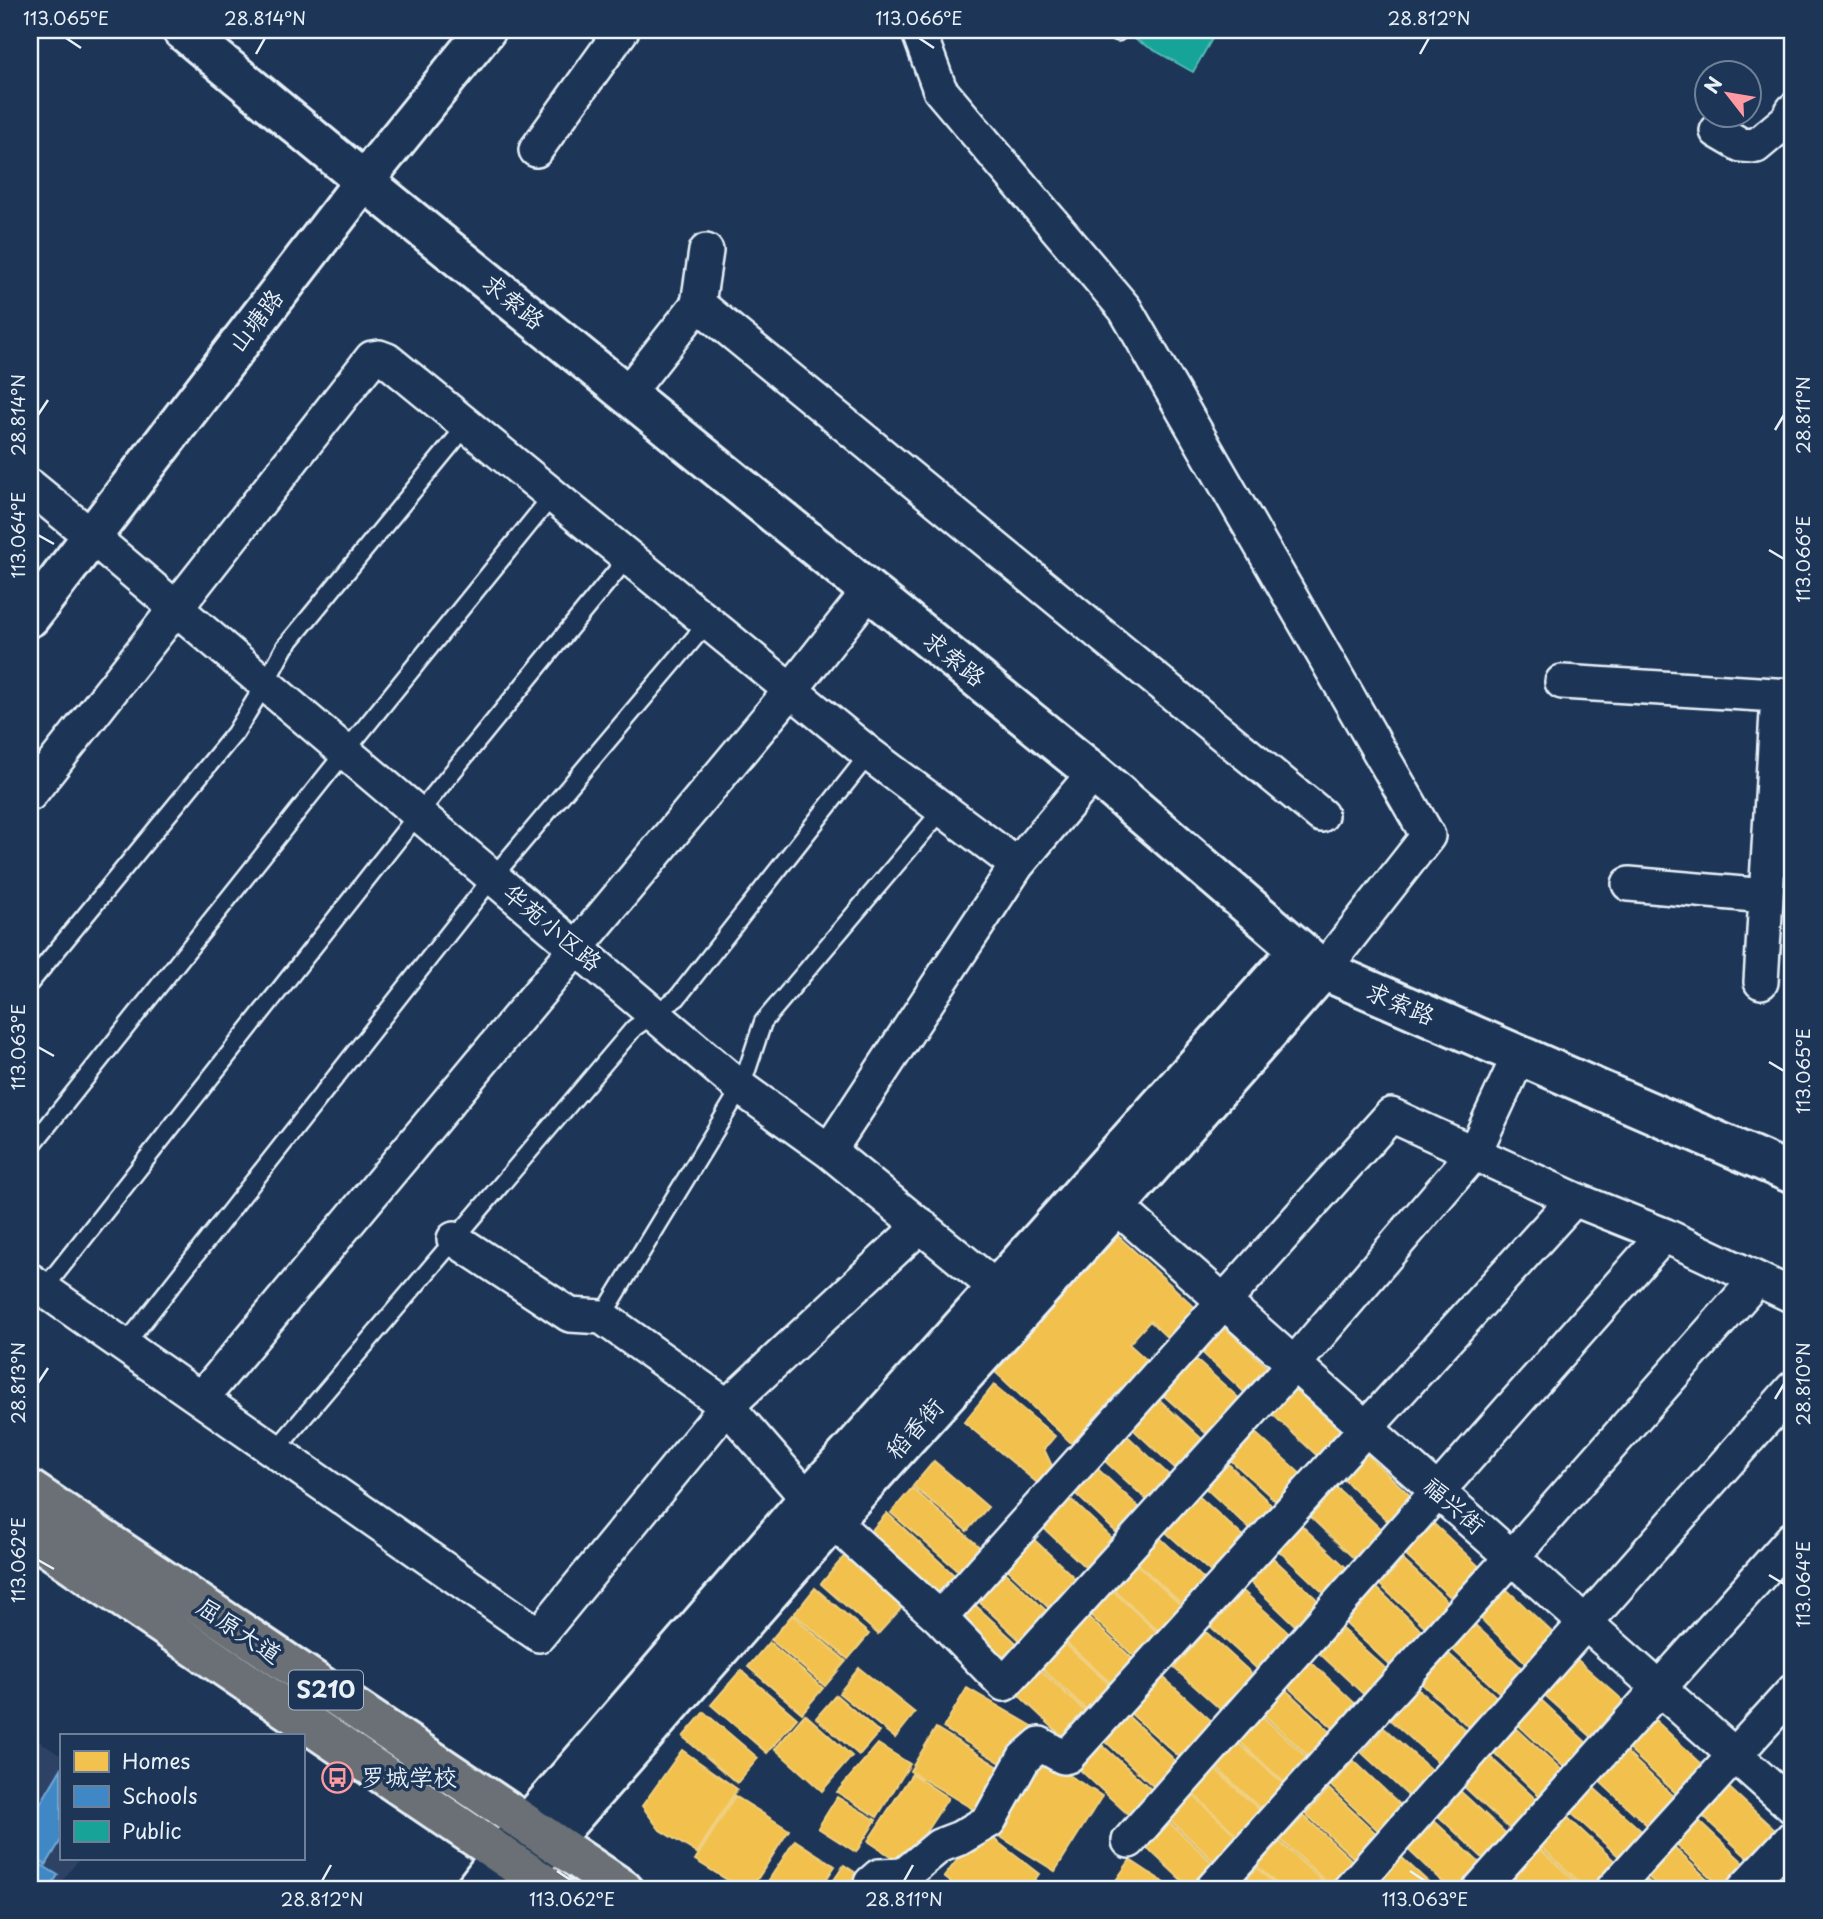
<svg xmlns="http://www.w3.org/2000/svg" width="1823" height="1919" font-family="'Playpen Sans','LXGW WenKai TC',sans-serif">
  <rect width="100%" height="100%" fill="#1d3557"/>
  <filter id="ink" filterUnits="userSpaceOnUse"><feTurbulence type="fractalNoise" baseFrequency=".0143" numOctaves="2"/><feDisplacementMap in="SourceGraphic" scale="14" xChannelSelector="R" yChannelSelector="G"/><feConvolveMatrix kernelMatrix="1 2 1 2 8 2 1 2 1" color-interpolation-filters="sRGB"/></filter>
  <g filter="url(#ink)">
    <path fill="#2d4266" d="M30,1735L61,1756V1858H80L56,1889H30Z"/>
    <path fill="#f2c14e" stroke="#efcf81" stroke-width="2" d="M1118,1236L1201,1313L1173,1343L1150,1321L1129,1344L1149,1362L1102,1411L1110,1418L1080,1451L993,1370Z
      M1215,1318L1267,1367L1244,1392L1192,1343Z
      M1186,1351L1240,1399L1208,1435L1154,1387Z
      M994,1385L1055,1436L1044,1449L1054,1470L1041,1486L964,1422Z
      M1294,1388L1346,1436L1323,1461L1271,1413Z
      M1151,1392L1203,1440L1176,1469L1124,1421Z
      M1118,1427L1170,1476L1147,1500L1095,1452Z
      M1251,1429L1304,1477L1279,1504L1226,1456Z
      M1363,1451L1415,1500L1392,1525L1340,1476Z
      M1223,1459L1275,1508L1253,1532L1201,1484Z
      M1088,1460L1140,1508L1117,1533L1065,1484Z
      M934,1461L988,1507L967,1531L913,1486Z
      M1335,1486L1387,1535L1360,1564L1308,1515Z
      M912,1488L990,1556L969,1580L891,1513Z
      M1061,1490L1113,1539L1086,1568L1034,1519Z
      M1193,1491L1246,1539L1214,1575L1161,1528Z
      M887,1513L965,1585L941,1610L864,1539Z
      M1434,1524L1486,1573L1458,1604L1405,1555Z
      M1301,1525L1353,1574L1330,1599L1278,1550Z
      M1026,1532L1078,1581L1051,1610L999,1561Z
      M1156,1534L1208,1583L1185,1607L1133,1559Z
      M847,1553L905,1604L878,1634L821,1584Z
      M1272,1557L1324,1606L1301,1631L1250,1582Z
      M1132,1560L1185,1609L1162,1634L1109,1585Z
      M1403,1560L1455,1608L1432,1633L1380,1585Z
      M1003,1570L1055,1619L1028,1648L976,1599Z
      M1108,1586L1160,1635L1137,1659L1085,1610Z
      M1503,1586L1555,1635L1527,1664L1477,1615Z
      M815,1588L869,1634L848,1659L794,1614Z
      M1377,1588L1428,1637L1398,1673L1345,1623Z
      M1243,1591L1296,1639L1264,1675L1211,1627Z
      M973,1603L1025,1651L1002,1676L950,1627Z
      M1084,1613L1136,1662L1114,1686L1061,1638Z
      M792,1615L846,1661L825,1686L771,1640Z
      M1473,1623L1525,1671L1503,1696L1450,1647Z
      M1342,1629L1395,1677L1372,1702L1319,1653Z
      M1206,1632L1259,1680L1228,1716L1174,1668Z
      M1059,1638L1112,1687L1089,1712L1036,1663Z
      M769,1642L823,1688L802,1713L748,1667Z
      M1449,1654L1500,1700L1473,1731L1422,1684Z
      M1572,1655L1626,1703L1594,1739L1540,1691Z
      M1311,1662L1363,1711L1341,1735L1288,1687Z
      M1034,1664L1086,1712L1063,1737L1011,1688Z
      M859,1668L915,1713L895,1738L839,1693Z
      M741,1670L797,1718L767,1753L711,1705Z
      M1163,1677L1216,1725L1184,1761L1130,1713Z
      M967,1688L1034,1727L1009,1768L943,1728Z
      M1417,1688L1469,1733L1441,1765L1390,1720Z
      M1285,1689L1337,1738L1315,1762L1262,1713Z
      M836,1695L879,1732L859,1755L816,1718Z
      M1537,1696L1589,1745L1566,1769L1514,1721Z
      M704,1712L758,1758L737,1783L683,1737Z
      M805,1714L852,1756L822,1791L775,1749Z
      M1260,1714L1313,1763L1290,1788L1237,1739Z
      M1127,1715L1179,1764L1156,1789L1104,1740Z
      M1653,1718L1705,1767L1678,1795L1626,1747Z
      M1513,1725L1565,1773L1542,1798L1490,1749Z
      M936,1728L1007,1772L981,1814L910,1771Z
      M1384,1728L1437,1775L1415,1802L1362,1753Z
      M1236,1741L1289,1789L1266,1814L1214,1765Z
      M878,1744L910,1764L877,1817L837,1792Z
      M1101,1744L1154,1792L1131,1817L1078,1768Z
      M1623,1749L1675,1798L1648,1826L1596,1778Z
      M682,1750L737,1789L697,1853L660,1830L642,1806Z
      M1488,1755L1540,1803L1513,1832L1461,1784Z
      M1043,1759L1102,1796L1055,1871L996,1834Z
      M1354,1761L1406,1810L1383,1835L1331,1786Z
      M1213,1767L1266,1816L1243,1841L1191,1792Z
      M912,1774L948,1798L904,1865L868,1841Z
      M1724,1783L1776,1831L1750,1860L1697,1811Z
      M1594,1788L1647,1836L1624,1861L1571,1813Z
      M1329,1789L1381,1838L1358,1862L1306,1814Z
      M1458,1789L1510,1837L1487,1862L1435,1813Z
      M1190,1792L1242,1841L1219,1866L1167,1817Z
      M735,1796L789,1830L751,1889H742L695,1860Z
      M837,1797L876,1820L856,1852L818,1828Z
      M1304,1816L1356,1864L1334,1889L1281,1840Z
      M1566,1816L1618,1864L1596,1889H1587L1539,1845Z
      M1694,1816L1746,1865L1723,1889L1671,1840Z
      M1430,1817L1482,1865L1460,1889H1450L1403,1845Z
      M1166,1819L1218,1868L1198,1889H1191L1143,1844Z
      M981,1829L1039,1874L1028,1889H960L944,1877Z
      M795,1840L835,1866L820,1889H763Z
      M1280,1842L1331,1889H1282L1257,1866Z
      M1670,1844L1718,1889H1661L1644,1873Z
      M1537,1846L1584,1889H1526L1511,1875Z
      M1399,1855L1436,1889H1378L1373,1884Z
      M1130,1860L1174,1889H1110Z
      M844,1865L880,1889H828Z
      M1257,1868L1280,1889H1237Z
      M1644,1877L1657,1889H1634Z"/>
    <path fill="#3f88c5" stroke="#72a8d4" stroke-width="2" d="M61,1769V1840L46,1865L30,1854V1821Z
      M30,1858L58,1875L49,1889H30Z"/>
    <path fill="#17a398" stroke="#56bab5" stroke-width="2" d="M1134,30H1217L1193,72L1131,37Z"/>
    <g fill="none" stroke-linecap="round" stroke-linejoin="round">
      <defs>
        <path id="lane" d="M1114,30L1118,32L1120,30
          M30,983L235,733L265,684L285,647L467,425
          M30,1148L345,752L553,495
          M43,1290L418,814L628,557
          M602,1317L741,1088L763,1022L943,809
          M124,1346L493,877L708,622
          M275,1451L634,1028L677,998L869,754"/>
        <path id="street" d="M918,30L940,90L1125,309L1428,836L1323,970
          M1717,131L1741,145L1756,146L1787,120L1793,110
          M536,150L622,30
          M698,304L1321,815
          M627,394L698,304L706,251
          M30,486L91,536L741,1088L829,1151L1017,1305
          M1562,682L1793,696
          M30,794L372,358L379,357L387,360L869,754L1017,865
          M1629,884L1766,896
          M1761,982L1778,696
          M829,1151L1017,865L1094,773
          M1116,1206L1793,1807
          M454,1239L570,1315L602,1317L727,1406L808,1499L940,1618L1004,1684L1294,1364L1474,1153L1519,1056
          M30,1280L539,1635L727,1406L921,1225
          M201,1399L791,690L869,591
          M940,1618L1391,1115L1574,1199L1664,1235L1793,1296
          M1129,1841L1664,1235
          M871,1883L879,1876L904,1875L939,1846L960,1838L989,1821L1024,1758L1040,1744L1063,1757L1068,1756L1574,1199
          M1212,1889L1512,1557L1757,1279
          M1350,1889L1793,1388
          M1480,1889L1793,1538
          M1613,1889L1793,1691
          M1744,1889L1793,1837"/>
        <path id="secondary" d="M182,30L364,181L1094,773L1323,970L1793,1174
          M30,617L364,181L486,30
          M475,1889L501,1855L808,1499L1299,950
          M509,1889L832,1521L1116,1206L1323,970"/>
        <path id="primary" d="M30,1490L623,1889
          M30,1535L552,1889"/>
      </defs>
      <use href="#lane" stroke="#e8f1f8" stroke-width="21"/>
      <use href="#street" stroke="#e8f1f8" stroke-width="38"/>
      <use href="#secondary" stroke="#e8f1f8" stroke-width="44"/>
      <use href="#primary" stroke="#e8f1f8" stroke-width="44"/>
      <use href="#lane" stroke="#1d3557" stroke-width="16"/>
      <use href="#street" stroke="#1d3557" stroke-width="33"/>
      <use href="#secondary" stroke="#1d3557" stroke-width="38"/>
      <use href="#primary" stroke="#6b7074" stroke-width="38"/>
    </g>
  </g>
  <path fill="none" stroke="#e8f1f8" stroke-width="2.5" d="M66,38L81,48M919,38L934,48M256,54L265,38M1420,54L1429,38M38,415L48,400M1775,430L1784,415M38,535L54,544M1769,550L1784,559M38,1047L54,1056M1769,1062L1784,1071M38,1383L48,1368M1775,1399L1784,1384M38,1560L54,1569M1769,1575L1784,1584M557,1871L572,1881M1410,1871L1425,1881M322,1881L331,1865M904,1881L913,1865"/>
  <defs>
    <symbol id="bus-ring" viewBox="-11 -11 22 22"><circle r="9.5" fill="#1d3557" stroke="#ff9aa2" stroke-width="1.5"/><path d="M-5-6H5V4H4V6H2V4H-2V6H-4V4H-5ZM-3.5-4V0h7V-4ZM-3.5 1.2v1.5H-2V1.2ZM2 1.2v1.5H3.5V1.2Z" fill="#ff9aa2"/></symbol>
  </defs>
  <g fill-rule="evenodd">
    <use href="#bus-ring" x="320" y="1760" width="35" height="35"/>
  </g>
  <g text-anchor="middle" stroke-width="7" stroke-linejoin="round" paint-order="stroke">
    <rect fill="#1d3557" stroke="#abb9c8" stroke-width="2" x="289" y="1670.5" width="74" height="39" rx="5"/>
    <g font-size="23" font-weight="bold" fill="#e8f1f8">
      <text x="326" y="1698">S210</text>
    </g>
    <g font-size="24" fill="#e8f1f8" stroke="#1d3557">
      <text transform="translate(513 302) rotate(39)" y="8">求索路</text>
      <text transform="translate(256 321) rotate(-52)" y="8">山塘路</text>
      <text transform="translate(954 659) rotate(39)" y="8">求索路</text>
      <text transform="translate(552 928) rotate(40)" y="8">华苑小区路</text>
      <text transform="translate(1400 1004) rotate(23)" y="8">求索路</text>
      <text transform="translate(915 1429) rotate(-48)" y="8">稻香街</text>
      <text transform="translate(1454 1506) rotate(41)" y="8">福兴街</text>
      <text transform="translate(239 1631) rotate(34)" y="8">屈原大道</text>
    </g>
    <g font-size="24" fill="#e8f1f8" stroke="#1d3557" text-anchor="start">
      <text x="361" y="1786">罗城学校</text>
    </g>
  </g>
  <rect width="1823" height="1919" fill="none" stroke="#1d3557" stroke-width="77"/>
  <rect x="60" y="1734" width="245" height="126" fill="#1d3557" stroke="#6e8097" stroke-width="2"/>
  <rect x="74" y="1751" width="35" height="21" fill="#f2c14e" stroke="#6e8097" stroke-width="2"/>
  <text x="122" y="1769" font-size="21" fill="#e8f1f8">Homes</text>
  <rect x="74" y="1786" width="35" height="21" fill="#3f88c5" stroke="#6e8097" stroke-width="2"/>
  <text x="122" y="1804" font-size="21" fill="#e8f1f8">Schools</text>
  <rect x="74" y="1821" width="35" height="21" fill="#17a398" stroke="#6e8097" stroke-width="2"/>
  <text x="122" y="1839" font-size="21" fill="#e8f1f8">Public</text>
  <g transform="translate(1728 94) rotate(301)"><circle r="33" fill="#1d3557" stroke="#6e8097" stroke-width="2"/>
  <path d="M0-5L12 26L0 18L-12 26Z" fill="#ff9aa2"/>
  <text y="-10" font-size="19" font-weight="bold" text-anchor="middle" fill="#e8f1f8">N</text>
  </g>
  <rect x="38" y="38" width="1746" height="1843" fill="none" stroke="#e8f1f8" stroke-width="2.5"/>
  <g font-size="18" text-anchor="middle" fill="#e8f1f8">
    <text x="66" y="25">113.065°E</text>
    <text x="265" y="25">28.814°N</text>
    <text x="919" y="25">113.066°E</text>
    <text x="1429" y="25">28.812°N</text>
    <text transform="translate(19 415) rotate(-90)" y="6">28.814°N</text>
    <text transform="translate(1804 415) rotate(-90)" y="6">28.811°N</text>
    <text transform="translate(19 535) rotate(-90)" y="6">113.064°E</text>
    <text transform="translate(1804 559) rotate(-90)" y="6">113.066°E</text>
    <text transform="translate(19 1047) rotate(-90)" y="6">113.063°E</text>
    <text transform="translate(1804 1071) rotate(-90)" y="6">113.065°E</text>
    <text transform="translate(19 1383) rotate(-90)" y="6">28.813°N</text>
    <text transform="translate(1804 1384) rotate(-90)" y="6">28.810°N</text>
    <text transform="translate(19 1560) rotate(-90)" y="6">113.062°E</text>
    <text transform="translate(1804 1584) rotate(-90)" y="6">113.064°E</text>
    <text x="322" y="1906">28.812°N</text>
    <text x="572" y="1906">113.062°E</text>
    <text x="904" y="1906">28.811°N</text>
    <text x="1425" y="1906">113.063°E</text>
  </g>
</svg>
